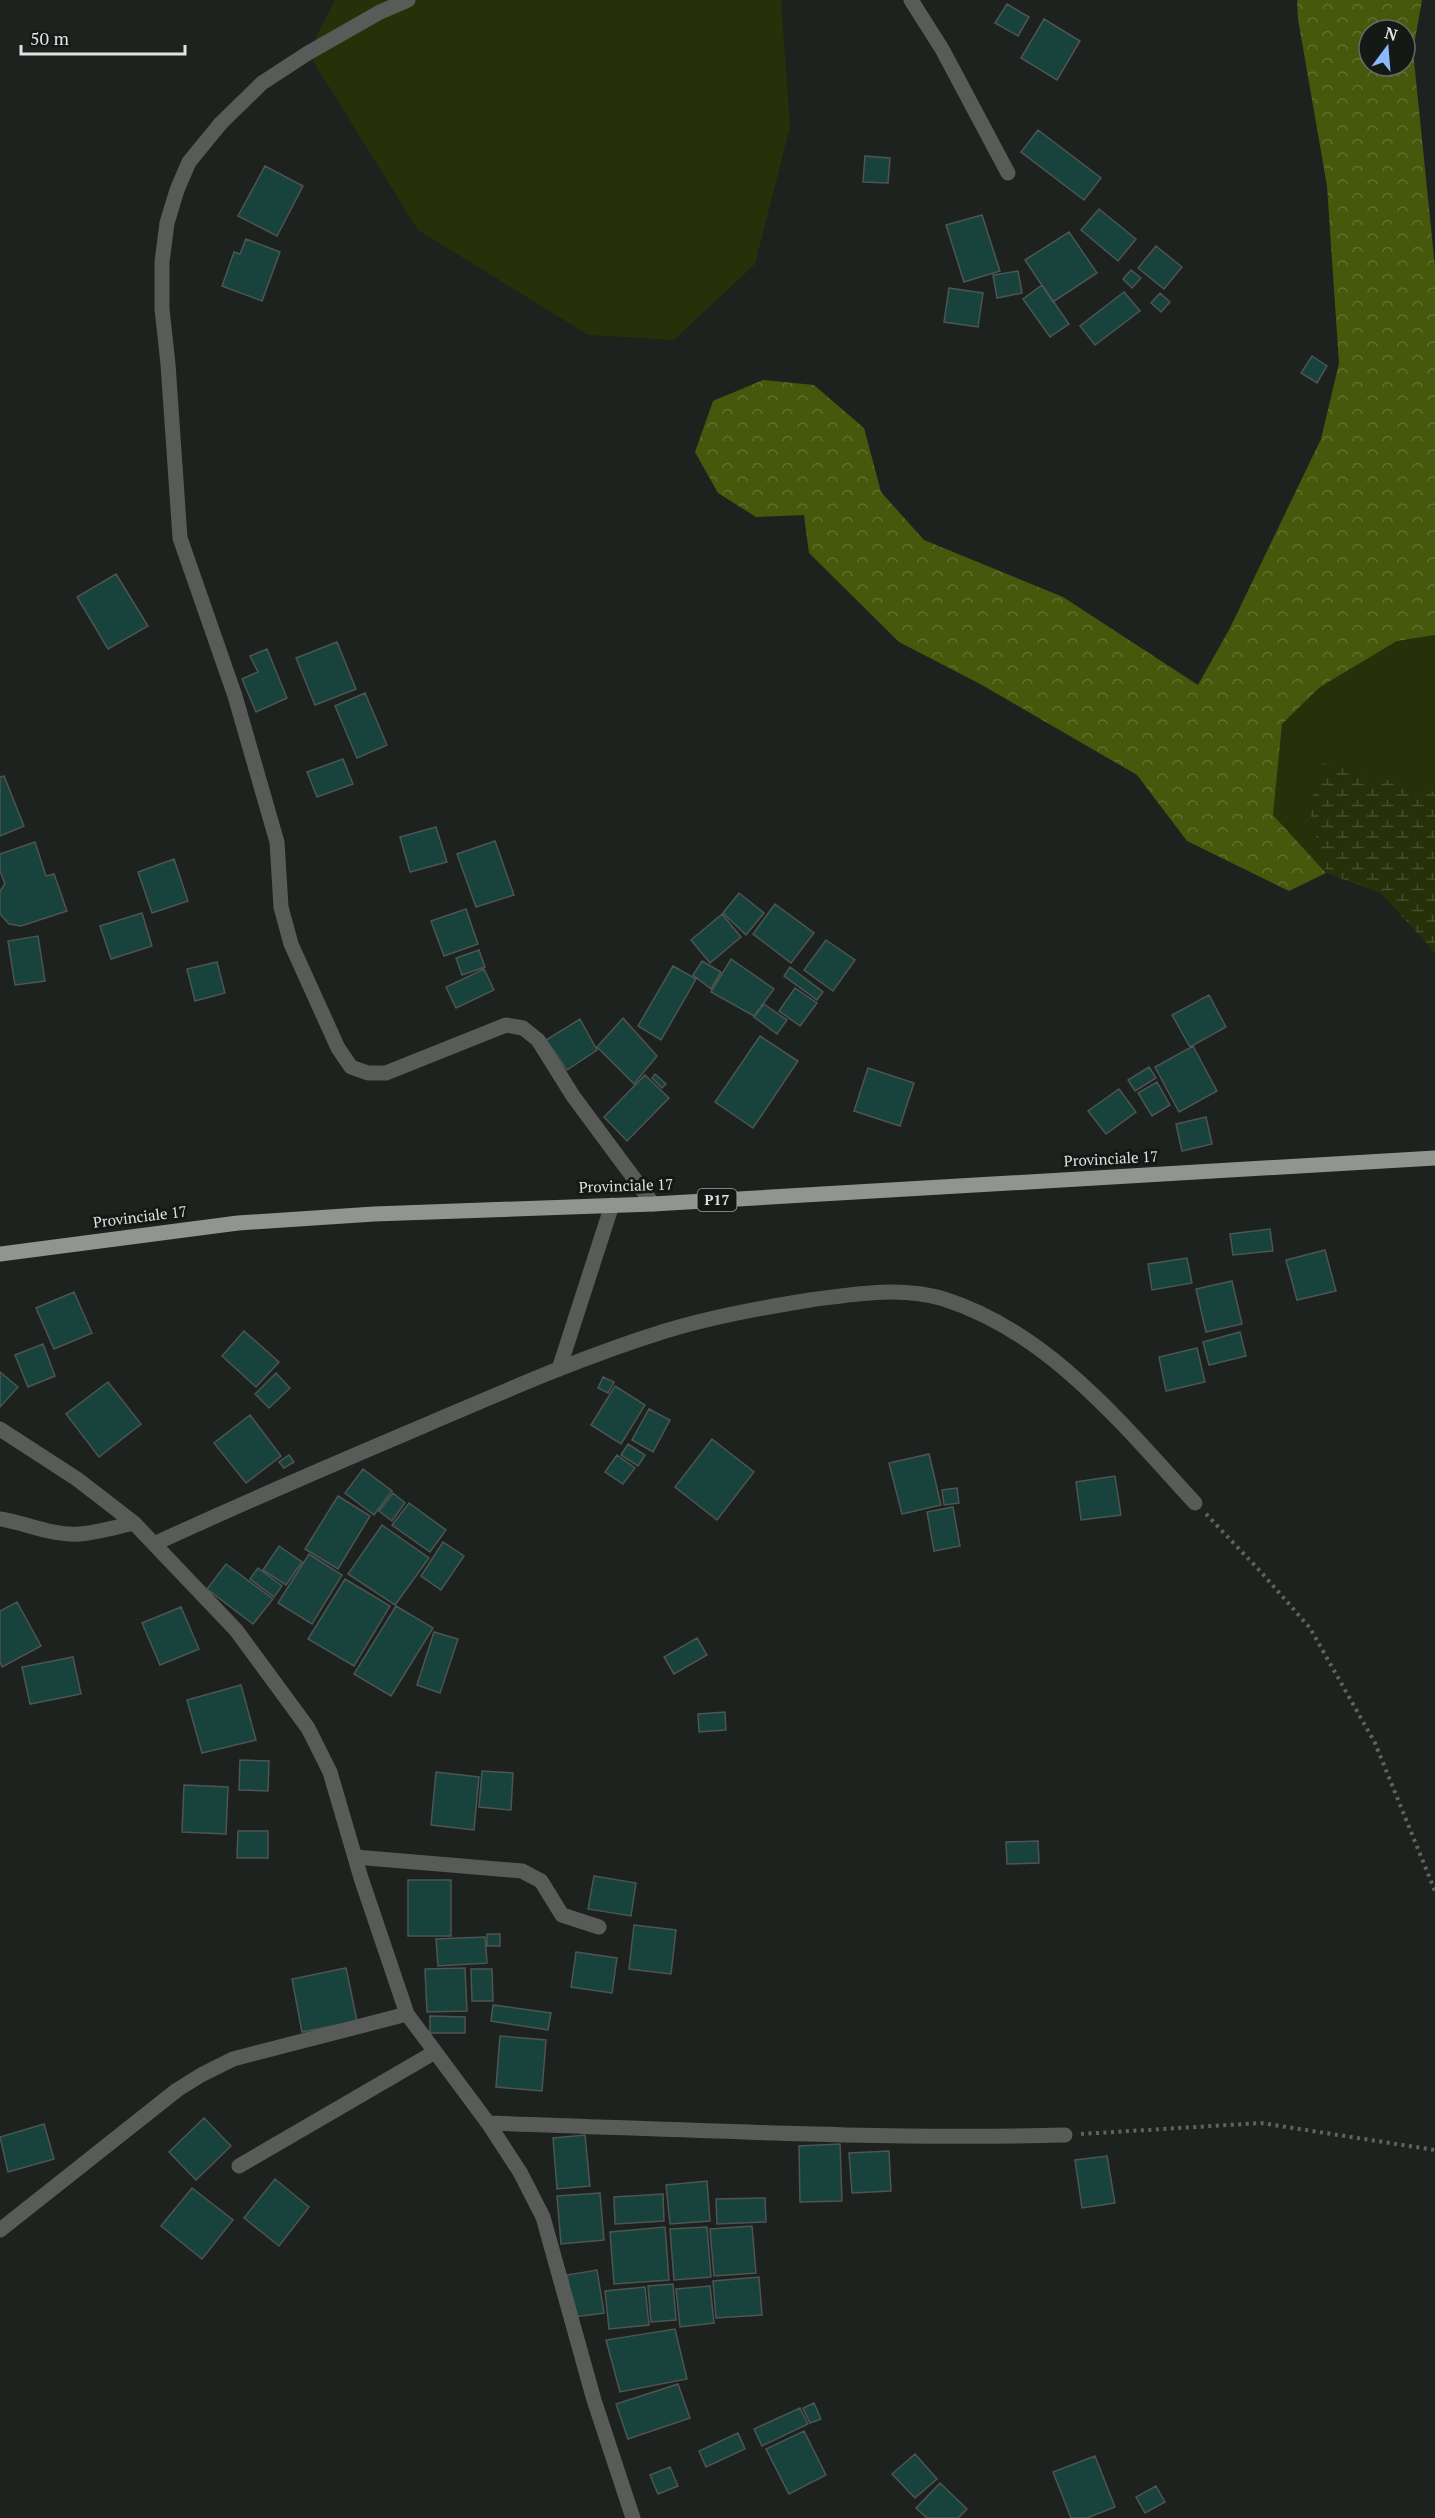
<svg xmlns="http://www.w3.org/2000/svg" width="1435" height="2518" font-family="'PT Serif',serif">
  <defs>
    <pattern id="forest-crowns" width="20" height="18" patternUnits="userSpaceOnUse" patternTransform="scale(1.5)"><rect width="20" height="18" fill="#45580c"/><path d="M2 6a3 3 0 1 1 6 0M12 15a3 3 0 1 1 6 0" fill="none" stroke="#60702f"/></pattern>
    <pattern id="wetland-marsh" width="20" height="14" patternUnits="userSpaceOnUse" patternTransform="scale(1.5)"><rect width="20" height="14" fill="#263009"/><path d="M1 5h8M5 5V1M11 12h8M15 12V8" fill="none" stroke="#454e2d"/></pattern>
  </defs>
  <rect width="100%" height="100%" fill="#1d221f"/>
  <path fill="#263009" d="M335,0H781L790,127L755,264L674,340L588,335L418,230L308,53Z
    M1435,635V792L1422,791L1309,810L1326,873L1273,815L1282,724L1320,687L1397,641Z"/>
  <path fill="url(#forest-crowns)" fill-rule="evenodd" d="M1297,0H1422L1413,51L1435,267V635L1397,641L1320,687L1282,724L1273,815L1326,873L1289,891L1187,841L1137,775L982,685L899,642L809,553L804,515L756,517L718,493L695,452L713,401L763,380L814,385L864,428L881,492L924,540L1063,597L1198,685L1230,628L1321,439L1339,363L1327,186L1298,19ZM1369,30H1405V66H1369Z"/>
  <path fill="url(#wetland-marsh)" d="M1322,763L1435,792V953L1381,893L1326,873L1309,810Z"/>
  <path fill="#18433c" stroke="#4d5453" stroke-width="1.5" d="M1007,4L1029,17L1018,36L995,23Z
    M1044,19L1080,41L1057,80L1021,58Z
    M1038,130L1101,178L1084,200L1021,152Z
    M865,156L890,158L888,183L863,182Z
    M265,166L303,186L277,236L238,216Z
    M1099,209L1136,239L1118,261L1081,230Z
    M982,215L1000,271L964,282L946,225Z
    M1069,232L1097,273L1053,302L1025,260Z
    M246,239L280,252L262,301L222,286L234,252L240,254Z
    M1156,246L1182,267L1164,289L1138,268Z
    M1131,270L1141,278L1132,288L1123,279Z
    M1018,271L1022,293L997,298L993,275Z
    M1042,285L1069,324L1050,337L1023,299Z
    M949,288L983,293L978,327L944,322Z
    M1124,292L1140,311L1095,345L1080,326Z
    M1160,293L1170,302L1161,312L1151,303Z
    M1312,356L1327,366L1317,383L1301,373Z
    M116,574L148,626L108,649L77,597Z
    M337,642L356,689L315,705L296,658Z
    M267,649L287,698L256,712L242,679L258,672L250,656Z
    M365,693L387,745L357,758L335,706Z
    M343,759L353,784L317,797L307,772Z
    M4,776L24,826L0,836V777Z
    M436,827L447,862L410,872L400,837Z
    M495,841L514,895L476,907L457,854Z
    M35,842L46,876L54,874L67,911L21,926L9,924L0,914V891L5,884L0,871V854Z
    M174,859L188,901L152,913L138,872Z
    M739,893L764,913L746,935L723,913Z
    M775,904L814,933L791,963L753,934Z
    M466,909L478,944L444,956L431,921Z
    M142,913L152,946L111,959L100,926Z
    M722,914L741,937L710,963L691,940Z
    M38,936L45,981L15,985L8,941Z
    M826,940L855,960L833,991L804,970Z
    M479,950L485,967L462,975L456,958Z
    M731,959L774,989L754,1016L711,992Z
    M702,961L721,972L711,989L693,975Z
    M217,962L225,993L195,1001L187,969Z
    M673,966L696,979L661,1040L638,1026Z
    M790,967L823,992L817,1000L784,976Z
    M484,969L494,990L456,1008L446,987Z
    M795,988L817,1003L800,1026L779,1011Z
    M1209,995L1226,1027L1190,1047L1172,1015Z
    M764,1004L787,1020L777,1034L754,1017Z
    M623,1018L657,1056L634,1084L597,1047Z
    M580,1019L597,1050L567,1070L546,1040Z
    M760,1036L798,1061L753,1128L715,1102Z
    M1193,1046L1217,1091L1179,1112L1155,1067Z
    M1149,1067L1156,1078L1135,1091L1128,1080Z
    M868,1068L914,1083L900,1126L854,1111Z
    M655,1074L666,1084L662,1088L652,1078Z
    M645,1075L669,1098L627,1141L604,1117Z
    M1157,1082L1170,1105L1152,1116L1138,1093Z
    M1119,1089L1136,1112L1106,1134L1088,1111Z
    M1206,1117L1212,1144L1182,1151L1176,1124Z
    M1270,1229L1273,1251L1233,1255L1230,1234Z
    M1325,1250L1336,1291L1297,1300L1286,1260Z
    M1187,1258L1192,1283L1152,1290L1148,1264Z
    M1232,1281L1242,1324L1206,1332L1196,1289Z
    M74,1292L92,1333L54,1349L36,1308Z
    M244,1331L279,1362L256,1387L222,1356Z
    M1240,1332L1246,1356L1209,1365L1203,1342Z
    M43,1344L55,1376L28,1387L15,1355Z
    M1197,1348L1205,1382L1166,1391L1159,1357Z
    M0,1372L18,1387L0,1407Z
    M276,1373L290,1388L269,1408L255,1394Z
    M603,1377L614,1382L608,1393L598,1388Z
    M108,1382L141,1424L99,1457L66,1414Z
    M615,1386L645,1405L621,1444L591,1425Z
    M649,1409L670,1420L653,1452L632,1440Z
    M250,1415L281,1456L246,1483L214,1443Z
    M712,1439L754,1472L717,1520L675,1487Z
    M628,1444L645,1455L638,1466L621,1455Z
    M929,1454L941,1505L902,1514L889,1463Z
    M289,1455L294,1462L284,1468L279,1462Z
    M617,1455L635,1468L623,1484L605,1472Z
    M363,1469L392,1491L374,1515L345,1493Z
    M1115,1476L1121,1515L1081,1520L1076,1482Z
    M957,1488L959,1503L944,1505L942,1490Z
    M393,1493L405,1503L392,1521L379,1511Z
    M338,1496L370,1516L338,1569L305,1549Z
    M409,1503L446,1530L430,1552L392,1525Z
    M953,1507L960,1546L934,1551L927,1512Z
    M382,1525L429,1558L395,1605L348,1574Z
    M443,1542L464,1556L441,1590L421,1576Z
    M279,1546L302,1562L286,1585L263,1570Z
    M309,1554L342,1575L312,1624L278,1603Z
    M226,1564L273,1599L253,1624L207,1589Z
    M258,1568L282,1586L274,1597L250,1579Z
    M345,1579L390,1606L354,1666L308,1639Z
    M17,1602L41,1646L2,1667L0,1662V1611Z
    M396,1606L433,1628L391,1696L354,1674Z
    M181,1607L199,1649L160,1665L142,1623Z
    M434,1632L458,1639L440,1693L417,1685Z
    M697,1638L707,1655L674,1674L664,1657Z
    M73,1657L81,1694L30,1704L22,1667Z
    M241,1685L256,1740L202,1753L187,1700Z
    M725,1712L726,1730L699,1732L698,1714Z
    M240,1760L269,1761L268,1791L239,1790Z
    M482,1771L513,1773L511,1810L479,1807Z
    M436,1772L479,1777L474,1830L431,1825Z
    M184,1785L228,1787L226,1834L182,1832Z
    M238,1831H268V1858H237Z
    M1038,1841L1039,1863L1007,1864L1006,1842Z
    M594,1876L636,1883L631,1916L588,1909Z
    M408,1880H451V1936H408Z
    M634,1925L676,1930L671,1974L629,1969Z
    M487,1934H500V1946H487Z
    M485,1937L487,1963L438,1966L436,1939Z
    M576,1952L617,1958L612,1993L571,1987Z
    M346,1968L357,2021L302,2032L292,1979Z
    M465,1968L467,2011L427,2012L425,1969Z
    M471,1969H492L493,2001H472Z
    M493,2005L551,2013L548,2030L491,2021Z
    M430,2016L465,2017V2033H430Z
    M500,2036L546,2040L542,2091L496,2087Z
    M204,2118L231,2146L196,2180L169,2152Z
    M44,2124L54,2159L8,2172L0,2137Z
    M585,2135L590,2186L557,2189L553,2138Z
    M840,2144L842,2201L800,2202L799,2146Z
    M889,2151L891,2191L852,2193L849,2153Z
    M1107,2156L1115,2203L1082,2208L1075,2160Z
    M275,2179L309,2207L279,2246L244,2218Z
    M707,2181L710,2221L670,2224L666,2185Z
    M192,2188L233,2220L202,2259L161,2226Z
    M600,2193L604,2240L561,2244L557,2196Z
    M663,2194L664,2221L615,2224L614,2197Z
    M765,2198L766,2222L717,2224L716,2199Z
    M752,2226L756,2273L714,2276L710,2229Z
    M665,2227L669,2280L614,2284L610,2232Z
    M707,2227L711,2277L674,2280L670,2229Z
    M597,2270L604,2313L574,2317L567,2275Z
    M759,2277L762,2315L716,2318L713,2281Z
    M673,2284L676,2320L651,2322L648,2286Z
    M710,2286L714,2323L680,2327L676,2289Z
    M645,2287L649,2325L609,2329L605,2291Z
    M675,2329L687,2379L620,2392L606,2340Z
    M678,2384L690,2418L628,2439L616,2404Z
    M814,2403L821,2419L810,2423L803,2408Z
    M800,2408L808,2424L762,2446L754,2429Z
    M804,2431L826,2475L789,2494L766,2449Z
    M738,2433L745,2449L706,2467L699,2451Z
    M915,2454L937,2479L915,2498L892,2474Z
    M1095,2456L1115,2507L1087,2518H1071L1053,2472Z
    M670,2467L678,2486L658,2494L650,2475Z
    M940,2483L967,2509L958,2518H927L916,2508Z
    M1156,2486L1165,2502L1145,2513L1136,2497Z"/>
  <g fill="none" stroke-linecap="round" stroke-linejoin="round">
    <path stroke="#5f6461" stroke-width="4" stroke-dasharray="3 4.5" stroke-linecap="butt" d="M1206,1514L1261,1572L1310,1628L1375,1743L1435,1891
      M1081,2134L1261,2123L1435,2150"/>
    <path stroke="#595b59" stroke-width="15" d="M408,0L380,12L308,53L262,83L221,123L189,162L177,190L167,223L162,262V309L168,364L180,538L235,696L277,842L281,907L291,944L338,1048L351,1067L368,1073H386L506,1025L523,1028L538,1040L573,1096L653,1204
      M911,0L942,49L1008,173
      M559,1369L612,1205
      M0,1429L77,1479L134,1523L236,1630L308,1728L330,1772L361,1878L407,2014L488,2123L520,2172L543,2217L594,2400L633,2518
      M0,1519C26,1523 53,1536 79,1534C97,1533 116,1527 134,1523
      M154,1544C245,1502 336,1463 428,1424C505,1391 582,1357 662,1332C710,1317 761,1308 810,1300C854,1294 901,1286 944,1299C1050,1333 1122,1424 1195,1503
      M355,1857L522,1871L541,1881L562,1915L599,1927
      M488,2123C680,2129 873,2140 1065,2135
      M239,2166L435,2052
      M0,2230L177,2090L201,2075L233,2059L407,2014"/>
    <path stroke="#919590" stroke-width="15" d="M0,1254L238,1223L374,1214L653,1204L1435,1158"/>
  </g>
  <g text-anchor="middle" stroke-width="6" stroke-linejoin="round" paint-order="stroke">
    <rect fill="#141916" stroke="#a3a6a4" stroke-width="1.5" x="697.5" y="1189" width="39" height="22" rx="4.5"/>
    <g font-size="14" font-weight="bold" fill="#e0e3e1">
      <text x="717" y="1205">P17</text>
    </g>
    <g font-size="15" fill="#e0e3e1" stroke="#141916">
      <text transform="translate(1111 1159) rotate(-3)" y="5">Provinciale 17</text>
      <text transform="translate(626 1186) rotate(-2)" y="5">Provinciale 17</text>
      <text transform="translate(140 1217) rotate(-7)" y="5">Provinciale 17</text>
    </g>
  </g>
  <g transform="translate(1387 48) rotate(16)"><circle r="28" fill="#141916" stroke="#666a67" stroke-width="1.5"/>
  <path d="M0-4.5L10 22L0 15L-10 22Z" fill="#8abafc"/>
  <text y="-9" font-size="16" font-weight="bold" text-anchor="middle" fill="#e0e3e1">N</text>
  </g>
  <path d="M21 45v9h164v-9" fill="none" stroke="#e0e3e1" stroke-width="3"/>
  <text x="30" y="45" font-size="18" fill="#e0e3e1" stroke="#141916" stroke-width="4.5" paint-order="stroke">50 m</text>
</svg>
